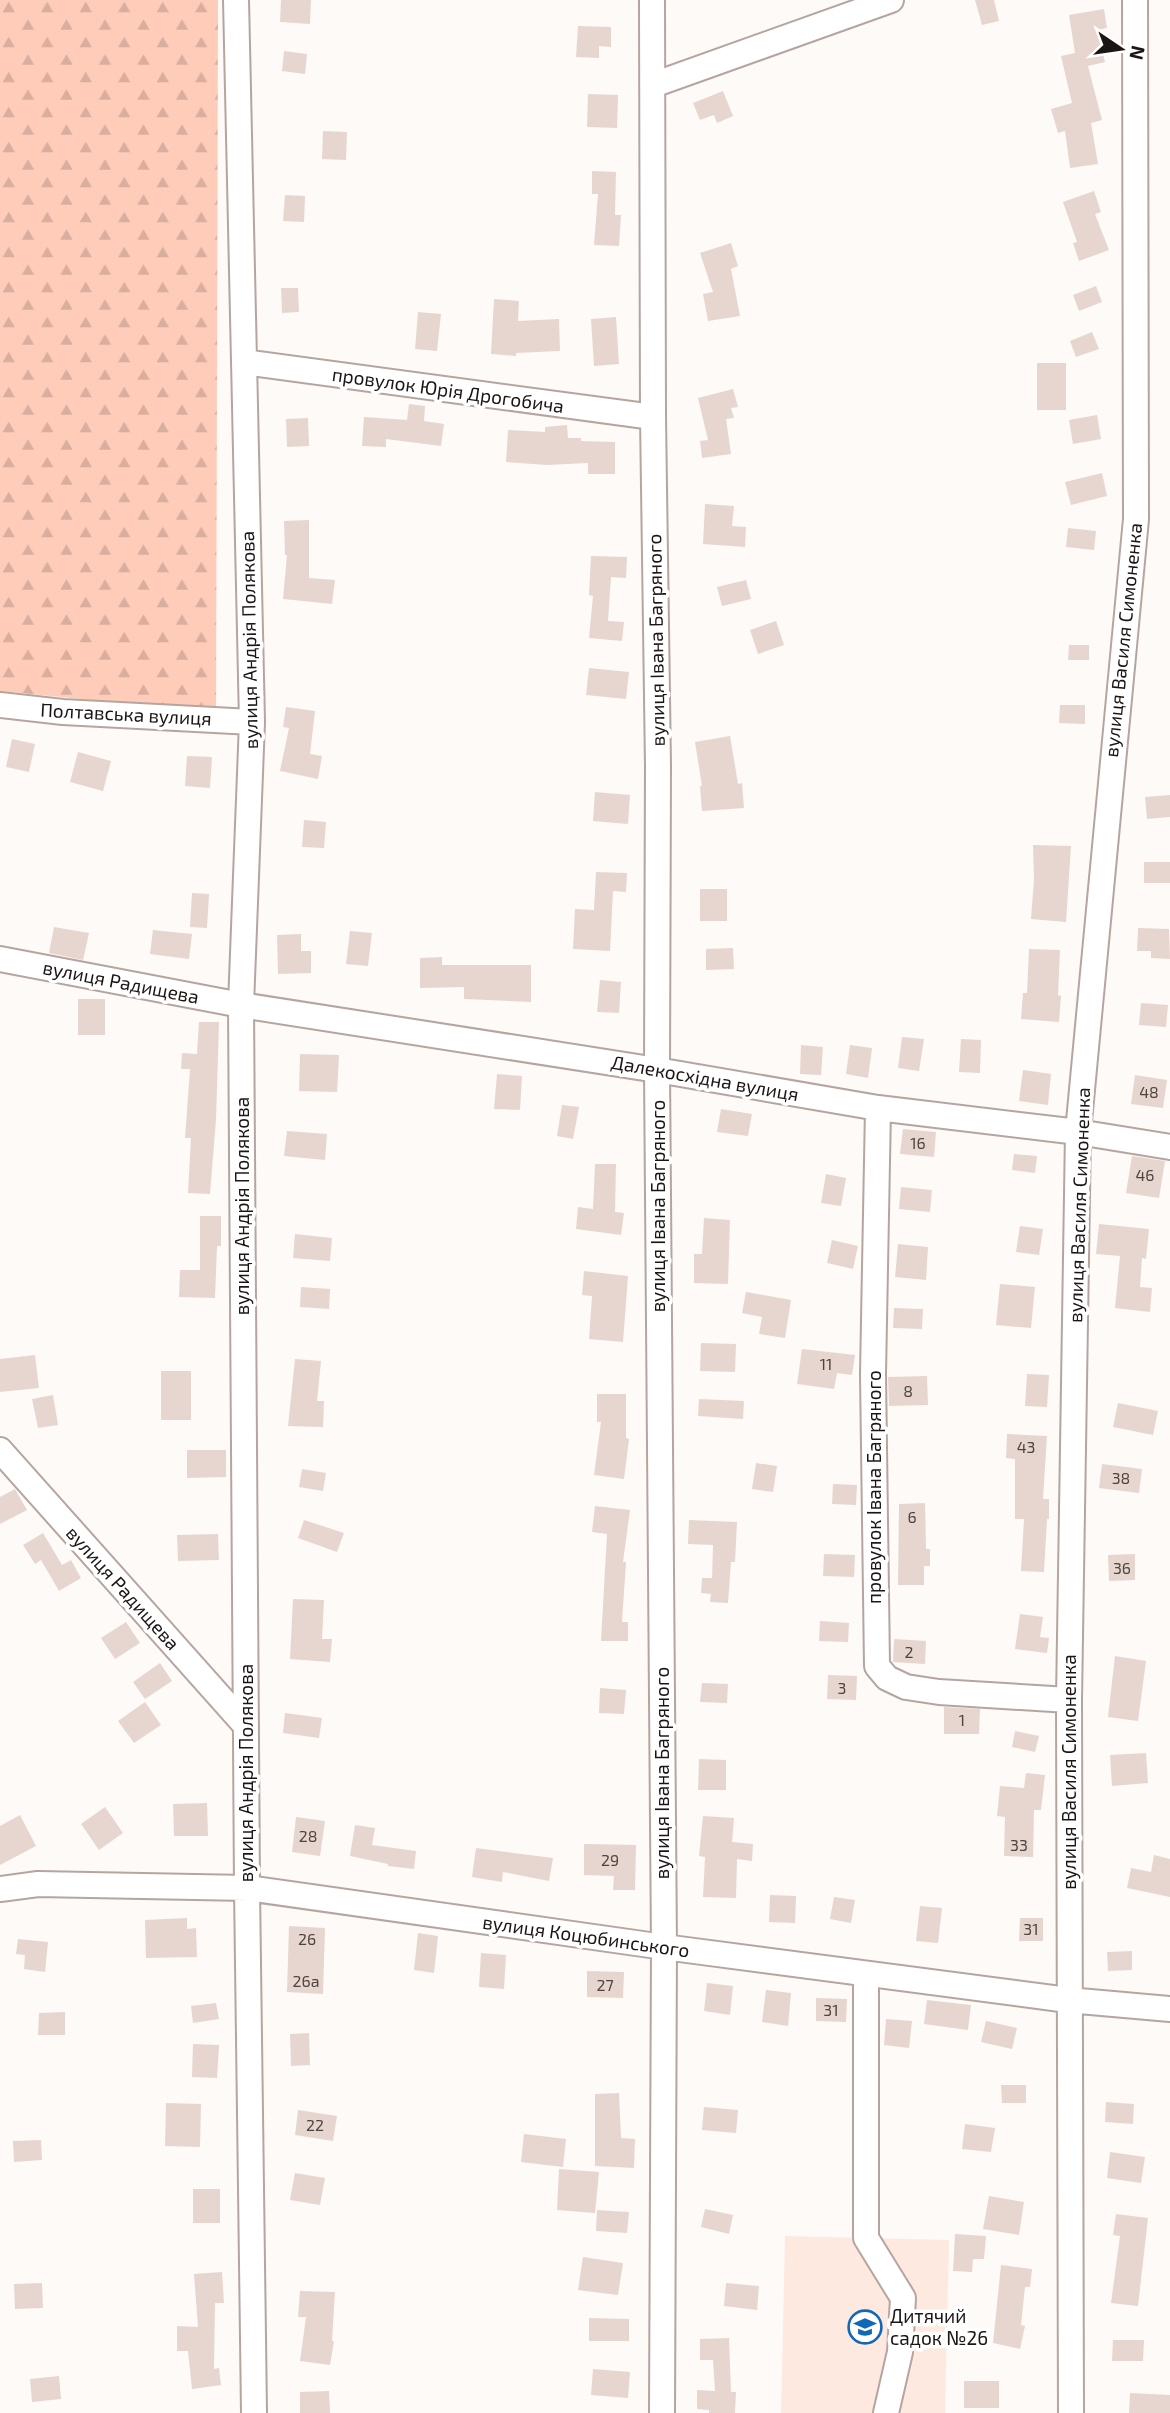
<svg xmlns="http://www.w3.org/2000/svg" width="1170" height="2413" font-family="'Exo 2',sans-serif">
  <defs>
    <pattern id="forest-firs" width="22" height="20" patternUnits="userSpaceOnUse" patternTransform="scale(1.75)"><rect width="22" height="20" fill="#feccb9"/><path d="M5 1l3.5 6h-7zM16 11l3.5 6h-7z" fill="#d9ae9e"/></pattern>
  </defs>
  <rect width="100%" height="100%" fill="#fdfaf8"/>
  <path fill="#fee9e1" d="M785,2236L949,2240L945,2413H781Z"/>
  <path fill="url(#forest-firs)" d="M0,0H218L216,712L0,691Z"/>
  <path fill="#e7d6cf" d="M281,0H311L310,24L280,22Z
    M975,0H994L999,21L982,25Z
    M1104,9L1107,28L1097,30L1105,62L1088,66L1102,120L1091,123L1098,164L1070,168L1065,131L1058,133L1051,109L1072,103L1061,56L1075,53L1069,15Z
    M578,26L611,27V47L599,46V58L576,57Z
    M284,51L307,54L305,74L282,71Z
    M723,91L733,116L717,123L714,115L700,120L693,103Z
    M588,94L618,95L617,128L587,127Z
    M323,131L347,132L346,160L322,159Z
    M592,171L616,172L615,215H621L619,246L594,245L598,194H592Z
    M1094,191L1101,212L1095,214L1109,250L1079,261L1073,243L1077,242L1063,202Z
    M285,195L305,196L304,222L283,221Z
    M731,243L738,266L731,269L740,316L708,321L703,294L713,292L700,253Z
    M1096,286L1102,302L1079,311L1073,295Z
    M281,288H298L299,312L282,313Z
    M494,299L519,301L518,321L559,319L560,351L516,353V356L491,354Z
    M418,312L441,314L437,351L415,349Z
    M616,317L619,364L594,366L591,319Z
    M1092,332L1099,349L1076,357L1070,341Z
    M1037,363H1066V410H1037Z
    M733,389L738,407L731,408L734,418L726,419L731,454L702,458L700,441L708,440L698,398Z
    M409,404L425,406L424,421L444,424L441,446L386,439V447L362,446L364,417L407,420Z
    M1097,415L1101,439L1073,444L1069,420Z
    M308,418L309,446L287,447L286,419Z
    M567,425L568,438H581V441L615,442V474H588V463L547,465L506,462L508,430L545,432V427Z
    M1102,473L1107,496L1071,505L1065,482Z
    M705,504L734,506L732,526L746,527L745,547L703,544Z
    M309,520V578L335,580L332,604L283,599L287,555H285L284,521Z
    M1068,528L1096,531L1094,550L1066,547Z
    M591,556L627,557L626,578L611,577L608,621L624,622L622,641L589,638L593,596L589,595Z
    M746,580L751,599L722,606L717,587Z
    M776,621L784,645L758,654L750,630Z
    M1069,645H1089V660H1068Z
    M589,668L629,672L626,699L586,695Z
    M1060,705H1085V724L1059,723Z
    M286,707L315,711L310,754L322,756L318,779L280,771L289,728L283,727Z
    M730,736L738,784L742,783L744,808L702,811L700,786H702L695,742Z
    M12,739L35,744L29,772L6,767Z
    M78,752L111,761L103,791L70,782Z
    M187,756L212,757L210,788L185,786Z
    M595,792L630,795L628,824L593,821Z
    M1170,795V817L1147,819L1145,797Z
    M304,820L326,822L324,848L302,847Z
    M1033,845L1071,846L1066,922L1031,919L1034,879Z
    M1144,862H1170V883H1144Z
    M596,872L627,873L626,892L613,891L610,951L573,949L575,909L594,910Z
    M700,889H727V921H700Z
    M192,893L209,894L207,928L190,927Z
    M54,927L89,933L83,960L49,953Z
    M1138,928L1169,929L1170,959L1151,958V951H1137Z
    M153,930L192,934L189,959L150,954Z
    M350,931L372,933L368,966L346,964Z
    M301,934V951H311V973L278,974L277,935Z
    M733,948L734,969L706,970V949Z
    M1029,949L1060,950L1058,995L1061,996L1059,1022L1021,1019L1023,993H1027Z
    M442,957V965H531V1002L464,999V987L420,988V958Z
    M600,980L621,982L619,1013L597,1012Z
    M78,999H105V1035H78Z
    M1141,1003L1168,1005L1166,1027L1139,1025Z
    M199,1022H219L216,1120L210,1194L188,1193L191,1138H185L190,1069H181L182,1053L197,1054Z
    M902,1037L924,1039L919,1071L898,1068Z
    M961,1039L981,1040L980,1073L959,1072Z
    M801,1045L823,1047L821,1075L800,1074Z
    M850,1045L872,1048L868,1078L846,1074Z
    M300,1054L339,1055L337,1092L299,1091Z
    M1023,1070L1051,1074L1048,1105L1019,1101Z
    M497,1074L522,1076L520,1110L494,1109Z
    M1135,1075L1167,1080L1163,1108L1131,1104Z
    M562,1105L579,1107L573,1139L557,1136Z
    M721,1109L752,1114L748,1136L717,1132Z
    M903,1129L936,1132L934,1157L900,1154Z
    M287,1131L327,1134L325,1160L284,1156Z
    M1014,1154L1037,1156L1035,1173L1012,1170Z
    M1132,1156L1165,1161L1159,1198L1126,1193Z
    M595,1164H616L615,1212L624,1213L621,1235L576,1229L578,1207L593,1209Z
    M826,1174L846,1178L841,1206L821,1203Z
    M901,1187L932,1190L930,1212L899,1209Z
    M200,1216H221V1246H217L215,1298L179,1297L180,1270H200Z
    M704,1218L730,1220L728,1284L694,1283V1254H702Z
    M1099,1224L1149,1229L1146,1259L1142,1258L1140,1287L1152,1288L1150,1312L1115,1308L1120,1256L1096,1254Z
    M1020,1226L1043,1229L1039,1255L1016,1252Z
    M295,1234L332,1238L330,1261L293,1258Z
    M832,1240L858,1246L853,1269L827,1263Z
    M898,1244L928,1247L926,1280L895,1277Z
    M584,1271L628,1276L623,1342L589,1339L592,1296L582,1295Z
    M1000,1284L1035,1287L1031,1328L996,1325Z
    M301,1287L330,1289L329,1309L300,1307Z
    M746,1292L791,1300L785,1338L759,1334L762,1317L742,1313Z
    M894,1308L923,1309L922,1329L893,1328Z
    M701,1343L736,1344L735,1372L700,1371Z
    M802,1349L855,1355L852,1375L837,1373L834,1389L797,1384Z
    M35,1355L39,1388L0,1392V1359Z
    M295,1359L321,1361L317,1401H324L323,1427L288,1426Z
    M161,1371H191V1420H161Z
    M1027,1374L1049,1375L1047,1407L1025,1406Z
    M927,1376L928,1405L889,1406L888,1377Z
    M597,1394H626V1438L629,1439L624,1479L594,1475L601,1422H597Z
    M53,1395L58,1425L38,1428L32,1399Z
    M699,1399L744,1401L743,1419L698,1416Z
    M1118,1403L1158,1411L1153,1435L1113,1427Z
    M1007,1434L1047,1436L1043,1499H1049V1519H1047L1044,1572L1021,1571L1024,1519H1015V1459L1006,1458Z
    M187,1450H226V1477L187,1478Z
    M756,1463L777,1466L773,1492L752,1489Z
    M1102,1464L1142,1469L1139,1493L1099,1488Z
    M302,1469L326,1473L323,1491L299,1487Z
    M833,1484L857,1485L856,1505L832,1504Z
    M15,1489L27,1510L0,1524V1497Z
    M925,1503L926,1549H930V1566H924V1585H898L899,1504Z
    M595,1506L630,1510L623,1562H626L622,1622H628V1641H601L607,1534L592,1532Z
    M304,1520L344,1533L337,1552L298,1538Z
    M689,1520L737,1522L735,1562H731L728,1603L710,1602L711,1594L701,1593L702,1578H712L713,1545L688,1544Z
    M43,1533L62,1565L71,1560L81,1578L59,1591L41,1560L35,1564L23,1545Z
    M218,1534L219,1560L178,1561L177,1535Z
    M824,1554L855,1555L854,1577L823,1576Z
    M1135,1554V1580L1109,1581L1108,1555Z
    M293,1599L324,1600L322,1639H332L330,1662L290,1659Z
    M1020,1614L1043,1617L1040,1637L1049,1638L1047,1653L1015,1649Z
    M820,1621L849,1623L848,1642L819,1641Z
    M126,1622L140,1643L115,1659L101,1638Z
    M894,1639L926,1641L925,1664L893,1662Z
    M1115,1656L1146,1661L1138,1721L1108,1717Z
    M160,1663L172,1681L145,1699L133,1682Z
    M828,1675L857,1676L856,1700L827,1699Z
    M702,1683L728,1684L727,1703L700,1702Z
    M600,1688L626,1690L624,1714L599,1713Z
    M145,1702L161,1725L134,1743L118,1721Z
    M944,1707L980,1709L979,1734H944Z
    M285,1713L322,1718L319,1738L283,1733Z
    M1015,1731L1039,1736L1035,1752L1012,1747Z
    M1146,1753L1148,1783L1112,1786L1110,1755Z
    M699,1759L726,1760V1790H698Z
    M1026,1773L1045,1775L1041,1810H1034L1033,1857L1004,1856L1005,1817L997,1816L1000,1786L1024,1788Z
    M207,1803L208,1836H174L173,1804Z
    M105,1807L123,1833L99,1850L81,1824Z
    M20,1815L36,1846L0,1865V1826Z
    M703,1816L734,1818L732,1842L753,1844L752,1861L737,1859L736,1898L703,1897L705,1857L699,1856Z
    M296,1817L325,1821L320,1856L292,1852Z
    M355,1825L375,1828L372,1845L416,1851L414,1869L388,1866V1864L350,1856Z
    M584,1844L636,1845L635,1890H613L614,1876L584,1875Z
    M476,1848L553,1858L549,1881L503,1872L502,1882L472,1877Z
    M1154,1855L1170,1859V1897L1127,1888L1131,1868L1151,1872Z
    M770,1895L796,1896L795,1923L769,1922Z
    M834,1897L855,1900L851,1923L830,1919Z
    M920,1906L942,1908L938,1943L916,1941Z
    M187,1918V1929L196,1928L197,1957L146,1958L145,1920Z
    M1020,1918H1043V1941H1019Z
    M289,1926L325,1928L323,1994L287,1992Z
    M418,1933L438,1936L434,1973L414,1970Z
    M18,1939L48,1942L45,1972L24,1969L25,1955L16,1954Z
    M1132,1951V1970L1108,1971L1107,1952Z
    M481,1953L506,1955L504,1989L479,1987Z
    M587,1971L624,1972L623,1998L587,1997Z
    M707,1983L733,1986L730,2015L704,2011Z
    M766,1990L791,1993L788,2026L762,2022Z
    M816,1998L847,1999L846,2022L816,2021Z
    M927,2000L971,2005L968,2030L924,2024Z
    M216,2003L219,2019L193,2023L191,2006Z
    M65,2012V2035H38L39,2013Z
    M886,2019L912,2021L909,2048L884,2045Z
    M986,2021L1017,2028L1012,2049L981,2042Z
    M309,2033L310,2065L291,2066L290,2034Z
    M193,2044L219,2045L217,2078L192,2077Z
    M1001,2085H1026V2103H1002Z
    M619,2093L621,2138L635,2139L634,2168L595,2166V2094Z
    M1106,2102L1134,2104L1133,2124L1105,2122Z
    M166,2103L201,2104L200,2147L165,2146Z
    M704,2107L738,2110L736,2133L702,2130Z
    M298,2110L337,2116L333,2141L295,2135Z
    M965,2124L995,2128L991,2152L962,2149Z
    M524,2134L566,2139L563,2167L521,2162Z
    M41,2140L42,2160L14,2162L13,2141Z
    M1110,2152L1145,2157L1141,2183L1107,2178Z
    M559,2169L599,2172L595,2213L557,2210Z
    M295,2173L325,2178L320,2205L290,2200Z
    M193,2189H220V2223H193Z
    M989,2196L1024,2202L1019,2235L983,2229Z
    M705,2209L733,2215L729,2234L701,2227Z
    M597,2210L629,2212L627,2233L596,2231Z
    M1116,2214L1148,2218L1138,2306L1111,2303L1120,2236L1113,2235Z
    M955,2234L986,2236L984,2259H973L972,2272L953,2271Z
    M583,2257L623,2263L618,2295L578,2290Z
    M1001,2265L1032,2269L1030,2287H1025L1021,2325L1025,2326L1020,2349L993,2343Z
    M222,2272L224,2303H215L214,2369L219,2368L221,2385L192,2389L188,2351H177V2326L198,2327L194,2274Z
    M42,2283L43,2308L15,2309L14,2284Z
    M726,2283L759,2286L757,2310L724,2306Z
    M300,2291L335,2292L332,2341H334L330,2365L300,2361L306,2317H298Z
    M589,2318L629,2319V2341H589Z
    M729,2338L731,2392H736L735,2413H709V2410L697,2409V2390L715,2391L713,2360H700V2339Z
    M1113,2340H1144L1143,2361H1112Z
    M593,2369L630,2372L628,2398L591,2395Z
    M59,2376L61,2399L32,2402L30,2379Z
    M964,2381H999V2408H964Z
    M329,2391L330,2413H300V2392Z
    M1130,2393L1170,2395V2413H1129Z"/>
  <g fill="none" stroke-linecap="round" stroke-linejoin="round">
    <defs>
      <path id="minor" d="M236,0L252,722L241,1005L247,1888L254,2413
        M652,0L653,417L658,766L657,1070L664,1947L662,2413
        M653,85L891,0
        M244,362L653,417
        M0,705L63,712L252,722
        M0,959L241,1005L657,1070L878,1108L1078,1132L1170,1147
        M878,1108L873,1374L877,1666L887,1678L906,1687L939,1692L1069,1700
        M0,1450L246,1726
        M0,1889L38,1884L247,1888L664,1947L1068,2000L1170,2009
        M866,1974V2238L903,2298L900,2352L886,2413
        M1071,2413L1069,1700L1078,1132L1136,519L1135,0"/>
    </defs>
    <use href="#minor" stroke="#b6a59f" stroke-width="28"/>
    <use href="#minor" stroke="#fff" stroke-width="24"/>
  </g>
  <defs>
    <symbol id="school-ring" viewBox="-11 -11 22 22"><circle r="9.5" fill="#fff" stroke="#1068b6" stroke-width="1.5"/><path d="M0-5L7-2L0 1L-7-2ZM-4 1L0 2.5L4 1V4Q0 6-4 4Z" fill="#1068b6"/></symbol>
  </defs>
  <g fill-rule="evenodd">
    <use href="#school-ring" x="846" y="2308" width="38" height="38"/>
  </g>
  <g text-anchor="middle" stroke-width="7" stroke-linejoin="round" paint-order="stroke">
    <g font-size="16" fill="#4e4542">
      <text x="1149" y="1098">48</text>
      <text x="918" y="1149">16</text>
      <text x="1145" y="1181">46</text>
      <text x="826" y="1370">11</text>
      <text x="908" y="1397">8</text>
      <text x="1026" y="1453">43</text>
      <text x="1121" y="1484">38</text>
      <text x="912" y="1523">6</text>
      <text x="1122" y="1574">36</text>
      <text x="909" y="1658">2</text>
      <text x="842" y="1694">3</text>
      <text x="962" y="1726">1</text>
      <text x="308" y="1842">28</text>
      <text x="1019" y="1851">33</text>
      <text x="610" y="1866">29</text>
      <text x="1031" y="1935">31</text>
      <text x="307" y="1945">26</text>
      <text x="306" y="1987">26а</text>
      <text x="605" y="1991">27</text>
      <text x="831" y="2016">31</text>
      <text x="315" y="2131">22</text>
    </g>
    <g font-size="19" fill="#1b1513" stroke="#fff">
      <text transform="translate(448 390) rotate(8)" y="7">провулок Юрія Дрогобича</text>
      <text transform="translate(249 640) rotate(-91)" y="7">вулиця Андрія Полякова</text>
      <text transform="translate(656 640) rotate(-91)" y="7">вулиця Івана Багряного</text>
      <text transform="translate(1123 640) rotate(-84)" y="7">вулиця Василя Симоненка</text>
      <text transform="translate(126 714) rotate(3)" y="7">Полтавська вулиця</text>
      <text transform="translate(121 982) rotate(11)" y="7">вулиця Радищева</text>
      <text transform="translate(705 1078) rotate(10)" y="7">Далекосхідна вулиця</text>
      <text transform="translate(1079 1205) rotate(-88)" y="7">вулиця Василя Симоненка</text>
      <text transform="translate(242 1206) rotate(-90)" y="7">вулиця Андрія Полякова</text>
      <text transform="translate(658 1206) rotate(-90)" y="7">вулиця Івана Багряного</text>
      <text transform="translate(874 1487) rotate(-90)" y="7">провулок Івана Багряного</text>
      <text transform="translate(123 1588) rotate(48)" y="7">вулиця Радищева</text>
      <text transform="translate(1069 1772) rotate(-90)" y="7">вулиця Василя Симоненка</text>
      <text transform="translate(246 1773) rotate(-90)" y="7">вулиця Андрія Полякова</text>
      <text transform="translate(662 1773) rotate(-90)" y="7">вулиця Івана Багряного</text>
      <text transform="translate(586 1936) rotate(8)" y="7">вулиця Коцюбинського</text>
    </g>
    <g font-size="19" fill="#1b1513" stroke="#fff" text-anchor="start">
      <text x="890" y="2323">Дитячий<tspan x="890" dy="22">садок №26</tspan></text>
    </g>
  </g>
  <g transform="translate(1121 49) rotate(103)" stroke="#ffffff" stroke-width="5" paint-order="stroke">
  <path d="M0-5L12 26L0 18L-12 26Z" fill="#1b1513"/>
  <text y="-10" font-size="19" font-weight="bold" text-anchor="middle" fill="#1b1513">N</text>
  </g>
</svg>
